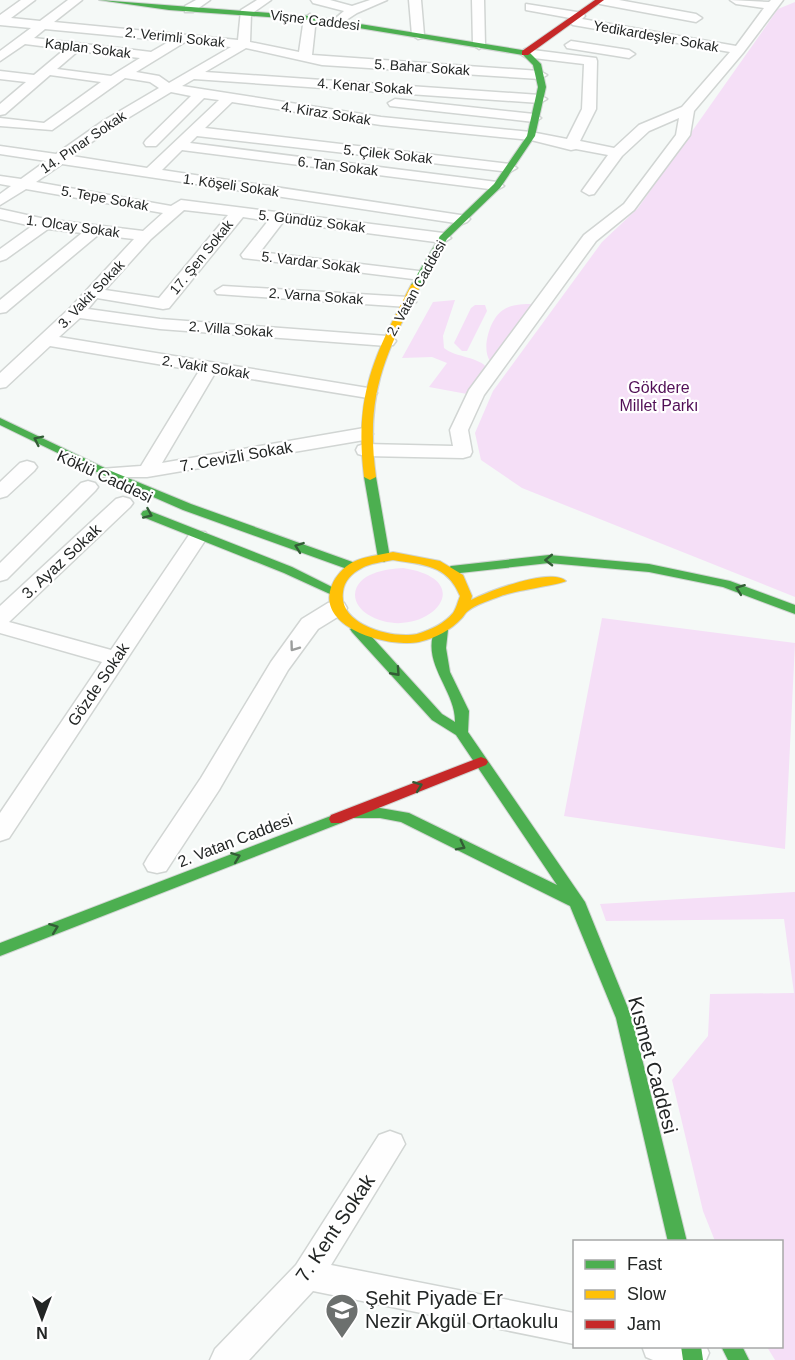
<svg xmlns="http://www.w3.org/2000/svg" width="795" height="1360" font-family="Arial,sans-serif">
  <rect width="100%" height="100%" fill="#f5f9f7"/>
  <path fill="#f5dff7" d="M795,2V597L522,488L481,460L475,433L493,391L602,242L638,208L778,9Z
    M455,300L443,336L444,348C456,358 479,356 488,369L467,394L429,387L447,363L432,357L402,358L433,302Z
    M541,304L490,361C481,349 490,318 503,310C513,303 529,304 541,304Z
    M475,305H485L487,311L467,351H462L454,343L471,308Z
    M403,568C487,581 420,647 367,614C361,610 355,603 355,595C356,573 386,569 403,568Z
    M602,618L795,643L785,849L564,816Z
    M795,892V1360H775L767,1347L782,1346V1242L715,1241L703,1211L672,1080L708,1036L710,994L794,993L784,919L606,921L600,904Z"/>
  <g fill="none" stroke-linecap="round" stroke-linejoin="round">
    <defs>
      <path id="street" d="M21,0H35L11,18L40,21L68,0H82L54,22L238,40L241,10L257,0H271L251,14L250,42L299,52L304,18L310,14L316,18L312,55L540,71L547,75L540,79L322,65L246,48L205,72L540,95L547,99L540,103L194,79L182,86L381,117L531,132L567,139L582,109L584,64L525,57L519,53L525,49L596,58L597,61L596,109L580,141L614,148L639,125L682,107L730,52L573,25L567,21L570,18L526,10V4L583,13L585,16L582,19L736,46L764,8L736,4L730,0L769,2L771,0H783L743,53L694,111L690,135L634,210L596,241L484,395L468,430L472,452L470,456L463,458L365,456L358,454L356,450L358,446L365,444L453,446L450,430L469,390L584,235L624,204L676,135L679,118L649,131L622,156L594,194L589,195L582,191L608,155L576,149L571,150L531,140L381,125L232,102L205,128L510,164L517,168L510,172L197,136L190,143L497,182L504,186L497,190L182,150L162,170L467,216L470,219L467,222L462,224L62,164L36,182L171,206L181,200L443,233L451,238L443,243L283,222L260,252L427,272L429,275L427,278L421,280L243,258L241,255L268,221L243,217L169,308L163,309L97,298L88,309L160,319L387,336L393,337L396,341L393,345L387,346L160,329L80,318L59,337L368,388L374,389L377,393L374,397L368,398L215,373L162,463L364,428L371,430L373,434L371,438L364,440L147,477H100L97,473L100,469L141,466L199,371L50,346L6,387L0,388V373L70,308L134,239L98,235L6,312L0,313V300L82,233L48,229L6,259L0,261V249L32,226L0,219V209L45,219L143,231L163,213L26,189L0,205V194L11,186L0,184V176L21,179L46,161L0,154V146L56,154L103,121L159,88L150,82L125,78L52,130L0,126V118L44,123L101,82L50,75L5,114L0,115V104L26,82L0,79V71L34,75L65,49L25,44L0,61V51L31,28L0,25V15ZM45,29L170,41L151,52L34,38ZM185,42L231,47L169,83L159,76L136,72ZM78,51L140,58L111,76L57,69ZM171,92L191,96L146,140L144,143L146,146H156L204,98L219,100L147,168L72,156L113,127ZM184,210L228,215L159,298L105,290L151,239Z
        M196,0H210L193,12H185V6Z
        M311,0H330L352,6L370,0H387L357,13L337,26L331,22L344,11L313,3Z
        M409,0H421L424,35L422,38L418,39L412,35Z
        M472,0H484L485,45L479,49L473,45Z
        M594,0H619L696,14L702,18L696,22L600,4Z
        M571,41L629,50L635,54L629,58L567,48L565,45Z
        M395,99L534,114L541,118L534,122L390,106L388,103Z
        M223,286L408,297L416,302L408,307L217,294L215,291Z
        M27,461L34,463L37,467L34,471L7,496L0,498V482L20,463Z
        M88,481L95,483L98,487L95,491L7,579L0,581V563L81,483Z
        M123,497L130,499L133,503L130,507L9,622L111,650L191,532H205L208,536L9,838L0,841V813L102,662L0,633V606L116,499Z
        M336,601L344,603L347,608L344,613L318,629L288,670L219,790L166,871L157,873L148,871L144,864L148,857L201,778L271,662L302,619L328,603Z
        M390,1131L401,1135L405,1144L331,1265L574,1313V1344L313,1291L249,1360H210L215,1349L296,1265L379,1135Z
        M642,1346H706L709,1353L706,1360H653L646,1357Z"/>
      <path id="fast" d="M99,0L310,16L528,51L541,64L546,87L535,136L500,188L447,239L419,287H413L411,285L440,236L494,184L527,136L538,87L533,65L523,55L310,20L169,10Z
        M0,418L111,471L191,504L358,564L360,567L358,570H350L183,510L103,475L0,425Z
        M370,474L376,477L390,558L384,562L378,558L364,477Z
        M147,510L292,567L340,591L338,594H330L284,573L143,517L141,514L143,511Z
        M549,555L649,564L730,581L795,605V614L723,587L649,572L549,563L451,574L445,570L451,566Z
        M357,625L362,626L442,714L455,722C456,690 419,662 436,627L441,626L448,630L446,648L450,672L469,711L468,732L585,902L632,1018L687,1242H668L616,1018L570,906L401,822L380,818H353L351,814L353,810L380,808L409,813L557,885L456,735L432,720L352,632L350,629Z
        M336,814L341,815L343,819L341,823L0,956V943Z
        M681,1346H701L703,1360H683Z
        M721,1346H742L749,1360H728Z"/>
      <path id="slow" d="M416,282L421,285C384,356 365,395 376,477L370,480L364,477C354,394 374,356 411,285Z
        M393,552L440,561L463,575L472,596L471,600C489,591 551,567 566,581C563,584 513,591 501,596C491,600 476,604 468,611C465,613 464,616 462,618C451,630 436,638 419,642C389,648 314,628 332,585C336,575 344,567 353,562C365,556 380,555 393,552ZM393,560C423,565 447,564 460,596C458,601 456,609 453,613C444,624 430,630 417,634C392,639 338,625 343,592C344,581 352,573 362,568C371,563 383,562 393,560Z"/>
      <path id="jam" d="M595,0H604L528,55H522V51Z
        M481,757L486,759L488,762L486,765L341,823H331L329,819L331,815Z"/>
    </defs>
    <use href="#street" stroke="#d1d5d3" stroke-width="3"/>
    <use href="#fast" stroke="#d1d5d3" stroke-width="2"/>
    <use href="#slow" stroke="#d1d5d3" stroke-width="2"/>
    <use href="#jam" stroke="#d1d5d3" stroke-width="2"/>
    <use href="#street" fill="#fefefe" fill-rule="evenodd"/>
    <use href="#fast" fill="#4caf50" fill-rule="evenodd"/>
    <use href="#slow" fill="#ffc107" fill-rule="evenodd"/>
    <use href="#jam" fill="#c62828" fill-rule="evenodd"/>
  </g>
  <defs><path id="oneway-chevron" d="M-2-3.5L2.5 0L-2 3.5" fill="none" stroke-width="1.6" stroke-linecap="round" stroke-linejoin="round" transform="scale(1.5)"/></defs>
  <g stroke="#335d36">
    <use href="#oneway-chevron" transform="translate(38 440) rotate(-154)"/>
    <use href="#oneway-chevron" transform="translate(148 514) rotate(24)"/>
    <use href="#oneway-chevron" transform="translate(299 547) rotate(-160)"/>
    <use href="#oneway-chevron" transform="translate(549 560) rotate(179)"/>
    <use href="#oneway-chevron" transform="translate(740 589) rotate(-159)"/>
    <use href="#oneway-chevron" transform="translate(396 672) rotate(48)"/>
    <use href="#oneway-chevron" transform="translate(418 786) rotate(-21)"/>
    <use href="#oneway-chevron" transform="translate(461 846) rotate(27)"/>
    <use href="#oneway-chevron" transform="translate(236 857) rotate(-21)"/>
    <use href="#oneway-chevron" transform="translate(54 928) rotate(-21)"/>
  </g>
  <use stroke="#9b9d9c" href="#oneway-chevron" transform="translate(294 647) rotate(126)"/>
  <defs>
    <symbol id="school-pin" viewBox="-11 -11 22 30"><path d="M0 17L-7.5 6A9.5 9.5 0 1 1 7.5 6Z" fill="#6c706e" stroke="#fff"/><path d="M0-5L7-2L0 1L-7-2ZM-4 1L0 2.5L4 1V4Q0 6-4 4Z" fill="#fff"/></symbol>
  </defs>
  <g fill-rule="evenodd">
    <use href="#school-pin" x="323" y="1291" width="38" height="52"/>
  </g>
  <g text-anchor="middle" stroke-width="4.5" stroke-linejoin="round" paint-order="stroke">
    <g font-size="14" fill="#232625" stroke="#fff">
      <text transform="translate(315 20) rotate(7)" y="5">Vişne Caddesi</text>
      <text transform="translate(656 36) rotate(10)" y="5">Yedikardeşler Sokak</text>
      <text transform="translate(175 37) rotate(6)" y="5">2. Verimli Sokak</text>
      <text transform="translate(88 48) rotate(7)" y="5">Kaplan Sokak</text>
      <text transform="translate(422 67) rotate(4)" y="5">5. Bahar Sokak</text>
      <text transform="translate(365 86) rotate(4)" y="5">4. Kenar Sokak</text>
      <text transform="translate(326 113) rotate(9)" y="5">4. Kiraz Sokak</text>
      <text transform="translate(83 142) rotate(-34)" y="5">14. Pınar Sokak</text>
      <text transform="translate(388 154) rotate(6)" y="5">5. Çilek Sokak</text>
      <text transform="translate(338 166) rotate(7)" y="5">6. Tan Sokak</text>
      <text transform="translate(231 185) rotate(8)" y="5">1. Köşeli Sokak</text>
      <text transform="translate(105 198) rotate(10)" y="5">5. Tepe Sokak</text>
      <text transform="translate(312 221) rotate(7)" y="5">5. Gündüz Sokak</text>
      <text transform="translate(73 226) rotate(8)" y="5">1. Olcay Sokak</text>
      <text transform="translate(201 257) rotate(-51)" y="5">17. Şen Sokak</text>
      <text transform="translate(311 262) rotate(7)" y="5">5. Vardar Sokak</text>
      <text transform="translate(416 288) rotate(-61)" y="5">2. Vatan Caddesi</text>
      <text transform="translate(91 294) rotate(-46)" y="5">3. Vakit Sokak</text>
      <text transform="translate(316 296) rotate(4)" y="5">2. Varna Sokak</text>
      <text transform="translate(231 329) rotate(4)" y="5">2. Villa Sokak</text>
      <text transform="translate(206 367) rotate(9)" y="5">2. Vakit Sokak</text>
    </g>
    <g font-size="16" fill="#510f56" stroke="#fff">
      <text x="659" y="393">Gökdere<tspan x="659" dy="18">Millet Parkı</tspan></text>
    </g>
    <g font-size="16" fill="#232625" stroke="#fff">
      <text transform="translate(236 456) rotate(-10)" y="6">7. Cevizli Sokak</text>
      <text transform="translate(105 476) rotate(25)" y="6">Köklü Caddesi</text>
      <text transform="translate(61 561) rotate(-43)" y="6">3. Ayaz Sokak</text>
      <text transform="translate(98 684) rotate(-56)" y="6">Gözde Sokak</text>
      <text transform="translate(235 840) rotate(-21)" y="6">2. Vatan Caddesi</text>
    </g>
    <g font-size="20" fill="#232625" stroke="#fff">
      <text transform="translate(653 1065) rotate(75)" y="7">Kısmet Caddesi</text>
      <text transform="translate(335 1228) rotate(-56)" y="7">7. Kent Sokak</text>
    </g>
    <g font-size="20" fill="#232625" stroke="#fff" text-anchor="start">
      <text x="365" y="1305">Şehit Piyade Er<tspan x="365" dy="23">Nezir Akgül Ortaokulu</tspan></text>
    </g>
  </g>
  <rect x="573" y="1240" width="210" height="108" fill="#ffffff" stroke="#a7a8a8" stroke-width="1.5"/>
  <rect x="585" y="1260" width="30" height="9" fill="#4caf50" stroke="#a7a8a8" stroke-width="1.5"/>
  <text x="627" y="1270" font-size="18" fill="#232625">Fast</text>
  <rect x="585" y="1290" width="30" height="9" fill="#ffc107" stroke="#a7a8a8" stroke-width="1.5"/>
  <text x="627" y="1300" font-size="18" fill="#232625">Slow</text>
  <rect x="585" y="1320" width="30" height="9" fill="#c62828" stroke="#a7a8a8" stroke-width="1.5"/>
  <text x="627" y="1330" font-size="18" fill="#232625">Jam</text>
  <g transform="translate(42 1318) rotate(180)" stroke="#ffffff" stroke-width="4.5" paint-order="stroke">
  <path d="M0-4.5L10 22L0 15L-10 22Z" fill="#232625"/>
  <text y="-9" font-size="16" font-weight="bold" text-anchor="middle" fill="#232625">N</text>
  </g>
</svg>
